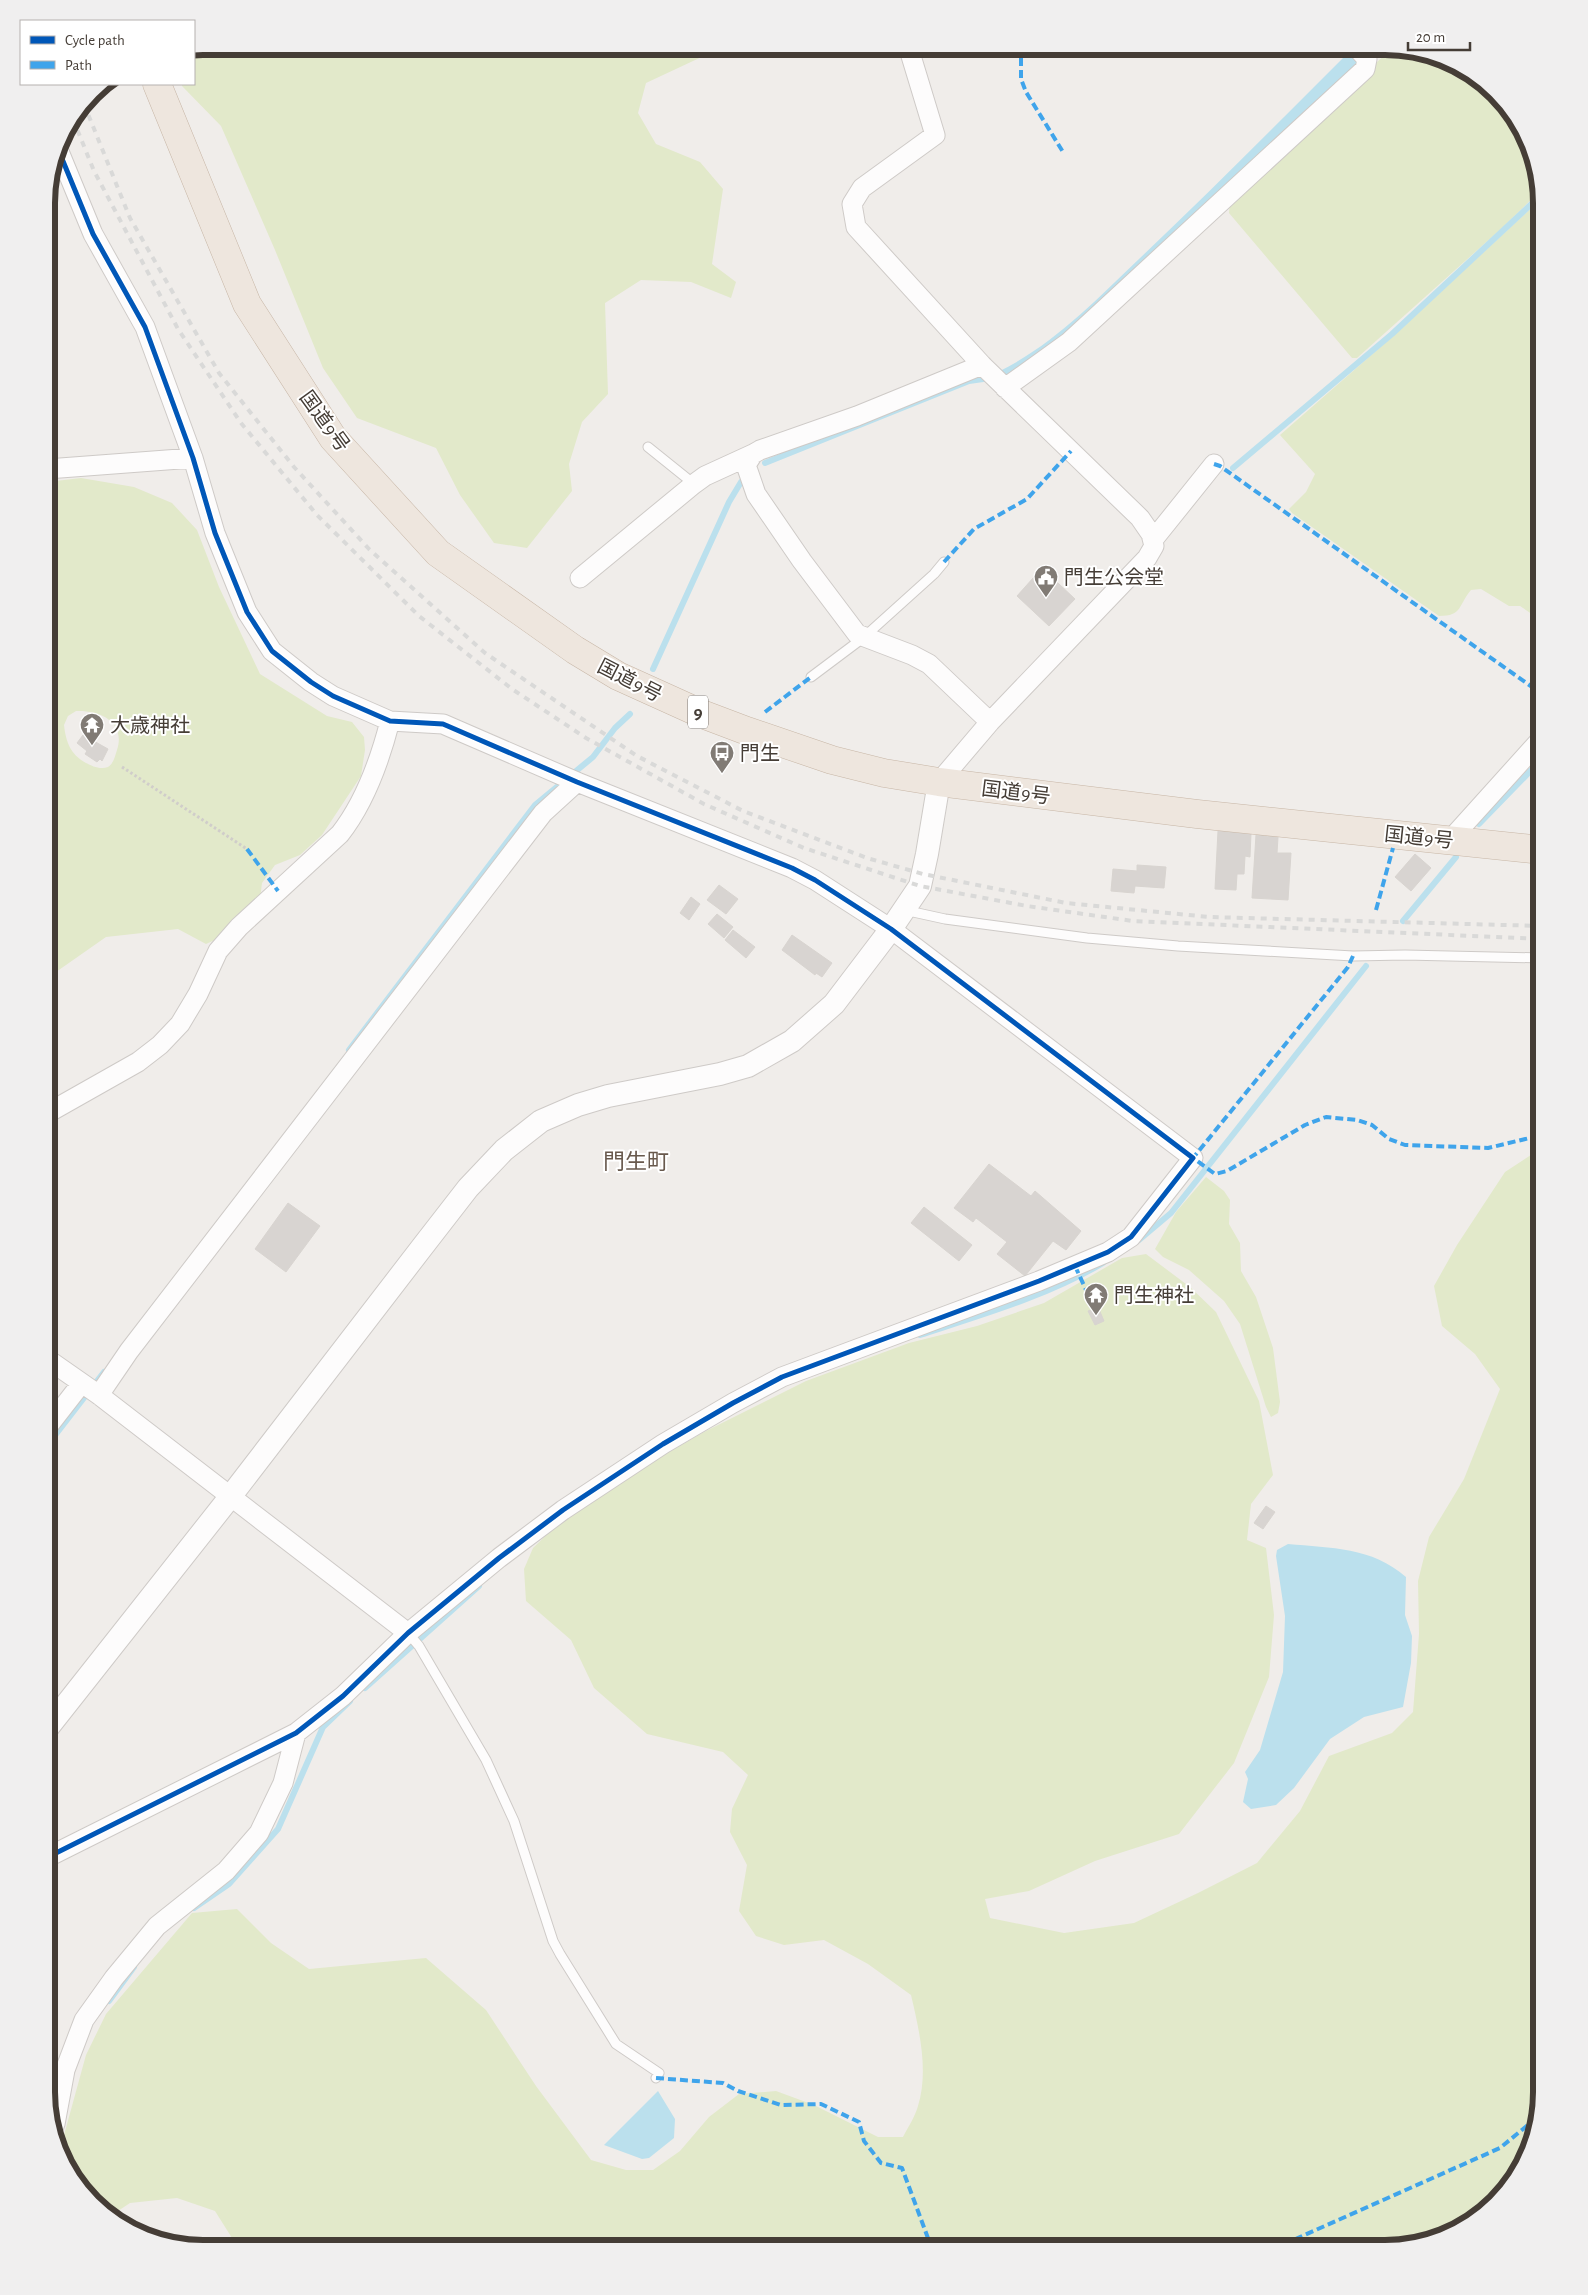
<svg xmlns="http://www.w3.org/2000/svg" width="1588" height="2295" font-family="'Alegreya Sans','Noto Sans JP',sans-serif">
  <rect width="100%" height="100%" fill="#f0edea"/>
  <path fill="#e2e9ca" fill-rule="evenodd" d="M203,46H225L258,51L269,46H709L708,54L646,83L638,113L656,144L700,162L723,189L712,264L736,282L731,298L691,282L641,280L605,303L608,394L582,422L569,464L572,491L527,548L494,543L460,495L436,448L357,418L323,368L275,250L221,126L182,86V84H194V48Z
    M1393,47L1464,67L1521,124L1539,192L1502,228L1357,358H1352L1229,213L1230,200Z
    M1541,199L1542,621L1520,606H1509L1481,589L1471,590C1458,605 1463,616 1439,616L1292,513L1289,509L1306,492L1315,474L1280,435L1393,336Z
    M81,478L134,487L172,503L197,530L219,587L260,674L327,716L352,722L364,737L365,750L361,776L322,835L300,855L275,865L262,883L260,899L228,934L206,944L178,929L106,937L46,979L47,482ZM76,711C100,710 126,722 117,750C115,756 114,763 108,767C100,770 92,766 86,763C70,754 66,742 64,725L68,716Z
    M1534,1153L1542,1154V2092L1521,2171L1464,2228L1385,2249L231,2248L232,2238L215,2211L177,2198L130,2203L112,2215L67,2171L61,2146L86,2055L106,2014L192,1913L237,1909L271,1943L309,1969L426,1958L486,2010L536,2086L591,2160L626,2170H653L680,2151L709,2117L739,2094L776,2091L814,2105L878,2137H903C908,2127 915,2117 918,2106C929,2071 919,2029 911,1995L868,1964L824,1940L784,1945L756,1936L739,1911L747,1865L730,1832L732,1809L748,1775L723,1752L647,1734L594,1688L571,1640L526,1601L524,1569L533,1548L566,1516L622,1479L704,1432L806,1381L909,1343L977,1326L1044,1303L1122,1258L1146,1254L1190,1287L1216,1312L1259,1401L1273,1475L1251,1504L1247,1540L1266,1548L1274,1615L1269,1677L1234,1763L1179,1834L1095,1861L1029,1891L985,1899L990,1918L1064,1933L1134,1923L1198,1893L1257,1863L1300,1811L1329,1756L1392,1733L1413,1712L1419,1634L1418,1581L1429,1537L1464,1479L1500,1389L1475,1354L1442,1326L1434,1286L1457,1245L1505,1172Z
    M1206,1177L1224,1191L1230,1200L1229,1224L1240,1243L1241,1271L1256,1297L1273,1348L1280,1402L1278,1413L1271,1417L1266,1407L1240,1324L1224,1301L1189,1270L1163,1257L1155,1249L1176,1212Z"/>
  <path fill="#bbe0ed" d="M1354,47H1373L1358,64L1075,332L1005,379L998,372C1053,345 1095,301 1139,259C1212,190 1283,118 1354,47Z
    M1288,1544C1331,1548 1372,1547 1406,1577L1405,1615L1412,1636L1411,1663L1403,1707L1364,1717L1330,1739L1294,1788L1276,1805L1251,1809L1243,1802L1248,1779L1245,1772L1260,1750L1283,1672L1285,1616L1276,1556L1277,1550Z
    M658,2091L675,2119L674,2138L649,2158L642,2159L604,2145Z"/>
  <g fill="none" stroke-linecap="round" stroke-linejoin="round">
    <path stroke="#bbe0ed" stroke-width="6" d="M1335,47L1339,51
      M765,463L969,381L990,378
      M1233,468L1392,334L1540,196
      M653,669L729,502L741,482
      M1479,824L1542,759
      M1403,921L1456,857
      M349,1050L535,805L593,757L615,728L630,714
      M1139,1240L1171,1213L1366,966
      M920,1335C981,1315 1047,1296 1103,1263
      M46,1447L104,1372
      M365,1688L479,1586
      M194,1908L229,1884L278,1829L323,1727L350,1701
      M109,2001L134,1967"/>
  </g>
  <path fill="#d8d4d1" stroke="#d8d4d0" d="M1042,568L1075,599L1049,626L1017,596Z
    M83,735L108,749L102,761L100,759L97,762L85,754L87,751L77,743Z
    M1218,831L1251,833L1250,857L1245,856L1244,874H1237L1236,890L1215,889Z
    M1256,835L1278,837L1277,853H1291L1288,900L1252,898Z
    M1415,854L1431,868L1411,891L1395,877Z
    M1137,865L1166,867L1164,888L1135,886L1134,893L1111,891L1113,869L1137,871Z
    M719,885L738,899L726,914L707,900Z
    M691,897L700,904L689,920L680,913Z
    M717,914L733,927L724,938L708,924Z
    M733,930L755,947L746,958L725,940Z
    M792,935L832,963L822,977L816,973L815,975L782,950Z
    M989,1164L1031,1196L1035,1191L1081,1231L1066,1250L1053,1241L1025,1276L997,1254L1007,1242L976,1218L973,1222L954,1208Z
    M288,1203L320,1226L286,1272L255,1249Z
    M924,1207L972,1245L959,1261L911,1223Z
    M1098,1307L1104,1321L1095,1325L1088,1311Z
    M1266,1506L1275,1512L1263,1529L1254,1523Z"/>
  <g fill="none" stroke-linecap="round" stroke-linejoin="round">
    <defs>
      <path id="service" d="M648,447L694,484
        M811,677L863,638L934,574L944,562
        M904,910L945,919L1087,938L1178,946L1353,956L1405,955L1542,958
        M408,1633L419,1646L486,1760L514,1821L553,1941L560,1954L616,2044L659,2073L656,2078"/>
      <path id="minor" d="M908,46L935,135L862,188L852,204L856,227L982,365L1140,518L1151,534L1154,546L1147,558L990,722L939,782
        M982,365L857,416L760,450L753,454L746,465L756,494L802,561L857,634L912,655L929,664L990,722
        M1005,388L1069,342L1365,69L1367,59L1356,47
        M47,469L193,458
        M1153,540L1214,464
        M580,578L694,484L705,476L753,454
        M1450,840L1542,738
        M46,1114L138,1062L160,1045L180,1024L198,994L218,951L239,927L340,834C365,802 380,760 390,721
        M46,1358L99,1395L408,1633
        M99,1395L129,1351L543,813L577,782
        M46,1429L81,1384
        M46,1858L296,1733L343,1696L408,1633L499,1558L563,1510L663,1444L733,1403L782,1377L1039,1281L1108,1252L1131,1237L1193,1158L891,929L815,880L792,868L577,782L443,724L390,721L333,696L311,682L272,651L247,612L215,533L193,458L145,327L93,234L58,149
        M55,2124L65,2070L84,2020L114,1978L157,1926L226,1871L259,1833L283,1783L296,1733"/>
      <path id="tertiary" d="M46,1730L230,1497L423,1246L468,1188L504,1150L541,1121L578,1105L608,1096L720,1074L748,1066L792,1041L834,1004L891,929L920,886L927,854L939,782"/>
      <path id="trunk" d="M157,84L247,304L333,438L438,553L575,650L618,676L702,714L747,731L832,760L884,773L939,782L1197,814L1542,850"/>
    </defs>
    <use href="#service" stroke="#cecac7" stroke-width="11"/>
    <use href="#minor" stroke="#cecac7" stroke-width="21"/>
    <use href="#tertiary" stroke="#cecac7" stroke-width="24"/>
    <use href="#trunk" stroke="#c7b6a6" stroke-width="29"/>
    <path stroke="#d0cdca" stroke-width="3" stroke-dasharray="2.5 2.5" stroke-linecap="butt" d="M122,767L247,849"/>
    <use href="#service" stroke="#fdfcfc" stroke-width="9"/>
    <use href="#minor" stroke="#fdfcfc" stroke-width="19"/>
    <use href="#tertiary" stroke="#fdfcfc" stroke-width="22"/>
    <use href="#trunk" stroke="#eee6de" stroke-width="28"/>
    <path stroke="#d9d9d8" stroke-width="4" stroke-dasharray="6 6" stroke-linecap="butt" d="M84,104L130,218L219,373L294,467L369,549L485,653L637,756L743,811L867,858L923,874L1066,903L1209,917L1542,926
      M73,119L94,171L178,329L241,423L317,515L419,616L512,689L586,738L704,804L804,848L920,886L1027,906L1133,921L1542,939"/>
    <path stroke="#3fa4eb" stroke-width="4" stroke-dasharray="8 4" stroke-linecap="butt" d="M1021,46V79L1026,92L1063,152
      M1214,464L1220,466L1542,694
      M944,562L974,529L1027,499L1071,451
      M765,712L811,677
      M247,849L278,891
      M1376,910L1393,848
      M1353,956L1348,967L1193,1158L1215,1174L1227,1171L1305,1125L1326,1117L1357,1120L1372,1125L1389,1139L1405,1145L1488,1148L1542,1135
      M1075,1266L1087,1292
      M656,2078L723,2083L738,2091L781,2105L821,2104L859,2122L864,2141L881,2163L902,2168L932,2249
      M1019,2249L1077,2241L1108,2249
      M1273,2249L1500,2148L1534,2120"/>
    <defs>
      <path id="cycleway" d="M46,1858L296,1733L343,1696L408,1633L499,1558L563,1510L663,1444L733,1403L782,1377L1039,1281L1108,1252L1131,1237L1193,1158L891,929L815,880L792,868L577,782L443,724L390,721L333,696L311,682L272,651L247,612L215,533L193,458L145,327L93,234L58,149"/>
    </defs>
    <use href="#cycleway" stroke="#fff" stroke-width="8"/>
    <use href="#cycleway" stroke="#0057b8" stroke-width="5"/>
  </g>
  <defs>
    <symbol id="civic-pin" viewBox="-11 -11 22 30"><path d="M0 17L-7.5 6A9.5 9.5 0 1 1 7.5 6Z" fill="#817b75" stroke="#fff"/><path d="M-.6-6.5H3V-4.5H.6V-3L4-1V1h2V6H-6V1h2V-1L-.6-3ZM-1.2 2.5V6h2.4V2.5Z" fill="#fff"/></symbol>
    <symbol id="temple-pin" viewBox="-11 -11 22 30"><path d="M0 17L-7.5 6A9.5 9.5 0 1 1 7.5 6Z" fill="#817b75" stroke="#fff"/><path d="M0-6L5-2H3V0L6.5 2.5H4V6H1.5V3h-3V6H-4V2.5H-6.5L-3 0V-2H-5Z" fill="#fff"/></symbol>
    <symbol id="bus-pin" viewBox="-11 -11 22 30"><path d="M0 17L-7.5 6A9.5 9.5 0 1 1 7.5 6Z" fill="#817b75" stroke="#fff"/><path d="M-5-6H5V4H4V6H2V4H-2V6H-4V4H-5ZM-3.5-4V0h7V-4ZM-3.5 1.2v1.5H-2V1.2ZM2 1.2v1.5H3.5V1.2Z" fill="#fff"/></symbol>
  </defs>
  <g fill-rule="evenodd">
    <use href="#civic-pin" x="1032" y="563" width="28" height="38"/>
    <use href="#temple-pin" x="78" y="711" width="28" height="38"/>
    <use href="#bus-pin" x="708" y="739" width="28" height="38"/>
    <use href="#temple-pin" x="1082" y="1281" width="28" height="38"/>
  </g>
  <g text-anchor="middle" stroke-width="4" stroke-linejoin="round" paint-order="stroke">
    <rect fill="#fff" stroke="#7d7772" stroke-width="1" x="688" y="695.5" width="20" height="33" rx="4"/>
    <g font-size="19" font-weight="bold" fill="#453d36">
      <text x="698" y="719">9</text>
    </g>
    <g font-size="20" fill="#453d36" stroke="#fff">
      <text transform="translate(325 421) rotate(54)" y="7">国道9号</text>
      <text transform="translate(630 680) rotate(27)" y="7">国道9号</text>
      <text transform="translate(1016 792) rotate(7)" y="7">国道9号</text>
      <text transform="translate(1419 837) rotate(6)" y="7">国道9号</text>
    </g>
    <g font-size="20" fill="#453d36" stroke="#fff" text-anchor="start">
      <text x="1064" y="584">門生公会堂</text>
      <text x="110" y="732">大歳神社</text>
      <text x="740" y="760">門生</text>
      <text x="1114" y="1302">門生神社</text>
    </g>
    <g font-size="22" fill="#68594d" stroke="#fff">
      <text x="636" y="1169">門生町</text>
    </g>
  </g>
  <path d="M0 0H1588V2295H0ZM203 55H1385A148 148 0 0 1 1533 203V2092A148 148 0 0 1 1385 2240H203A148 148 0 0 1 55 2092V203A148 148 0 0 1 203 55Z" fill="#f0efef" fill-rule="evenodd"/>
  <path fill="none" stroke="#453d36" stroke-width="6" d="M203 55H1385A148 148 0 0 1 1533 203V2092A148 148 0 0 1 1385 2240H203A148 148 0 0 1 55 2092V203A148 148 0 0 1 203 55Z"/>
  <rect x="20" y="20" width="175" height="65" fill="#ffffff" stroke="#b5b1af"/>
  <rect x="30" y="36" width="25" height="8" fill="#0057b8" stroke="#b5b1af"/>
  <text x="65" y="45" font-size="15" fill="#453d36">Cycle path</text>
  <rect x="30" y="61" width="25" height="8" fill="#3fa4eb" stroke="#b5b1af"/>
  <text x="65" y="70" font-size="15" fill="#453d36">Path</text>
  <path d="M1408 42v8h62v-8" fill="none" stroke="#453d36" stroke-width="2.5"/>
  <text x="1416" y="42" font-size="15" fill="#453d36" stroke="#ffffff" stroke-width="4" paint-order="stroke">20 m</text>
</svg>
